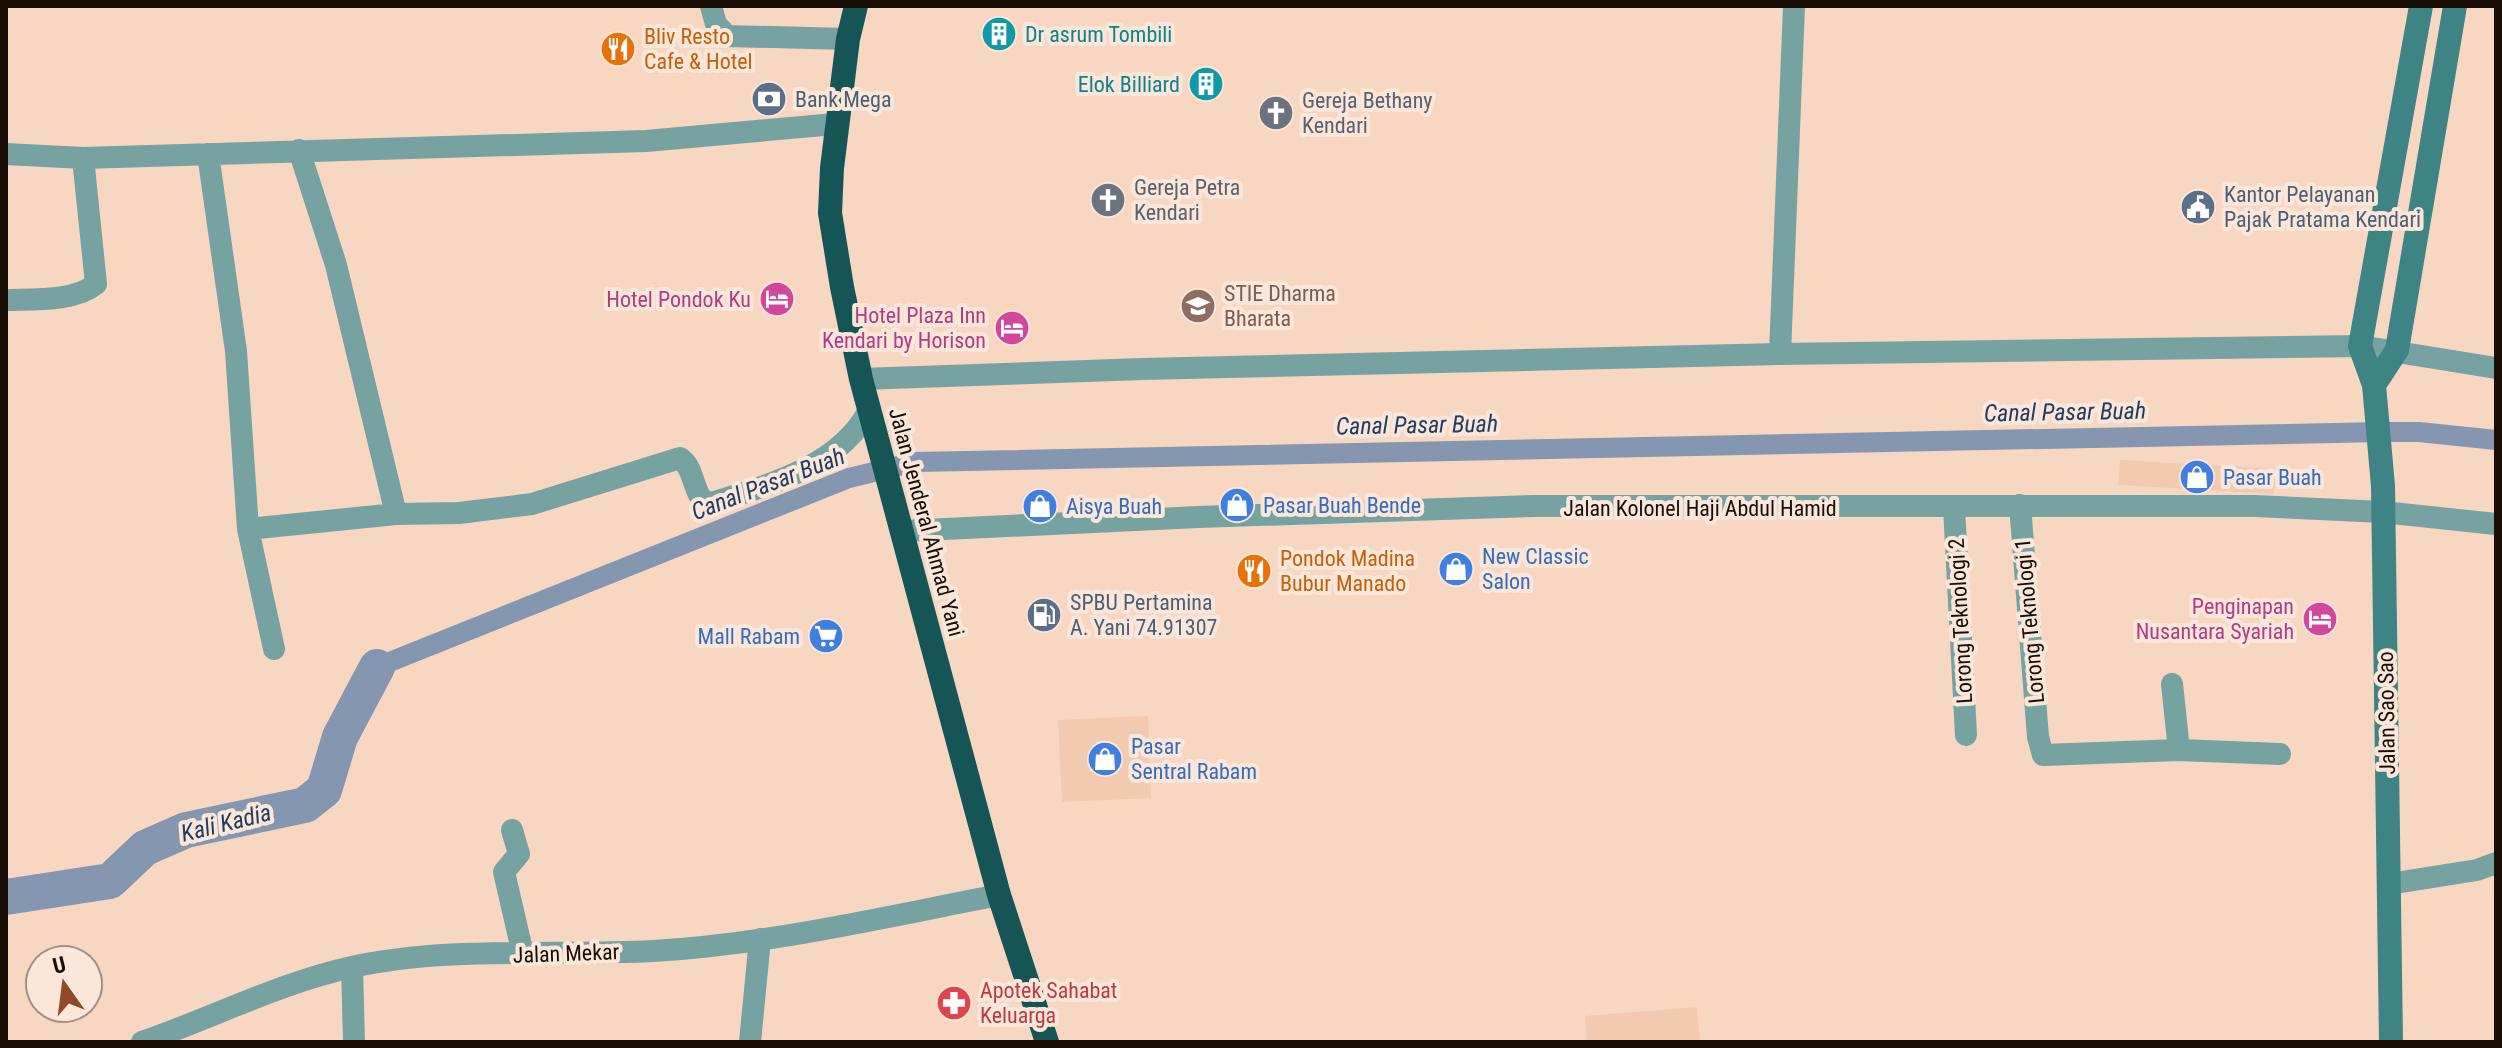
<svg xmlns="http://www.w3.org/2000/svg" width="2502" height="1048" font-family="'Roboto Condensed',sans-serif">
  <rect width="100%" height="100%" fill="#f7d7c1"/>
  <path fill="#f1caaf" d="M2120,460L2276,469L2274,494L2118,485Z
    M1148,716L1151,798L1062,802L1058,720Z
    M1697,1007L1700,1041L1587,1042L1585,1016Z"/>
  <g fill="none" stroke-linecap="round" stroke-linejoin="round">
    <path stroke="#8496b0" stroke-width="20" d="M377,667L849,478L915,462L2382,432H2419L2496,440"/>
    <path stroke="#8496b0" stroke-width="36" d="M6,897L110,881L145,848L186,830L305,805L324,790L340,737L377,667"/>
    <path stroke="#77a2a2" stroke-width="22" d="M711,6L716,24L727,36L848,39
      M6,154L83,158L646,141L835,124
      M208,154L236,351L248,529L396,514L336,265L299,150
      M6,300C33,299 74,302 96,284L83,158
      M1780,354L1794,6
      M861,379L1142,369L1780,354L2360,346L2496,368
      M2020,505L2038,737L2043,755L2179,750L2280,754
      M1954,507L1966,735
      M396,514L459,513L532,504L680,458C694,467 692,488 703,501L711,503C769,485 840,466 869,410
      M248,529L274,649
      M903,531L1198,517L1533,506H2255L2383,512L2496,524
      M2172,684L2179,750
      M512,830L519,854L504,872L523,954
      M2389,884L2477,870L2496,863
      M352,967L354,1042
      M142,1042C212,1018 279,983 352,967C447,946 556,956 653,951C770,944 885,917 999,895
      M750,1042L760,939"/>
    <path stroke="#3e8485" stroke-width="24" d="M2374,385L2397,350L2455,6
      M2391,1042L2383,486L2374,385L2360,346L2421,6"/>
    <path stroke="#155556" stroke-width="24" d="M856,6L848,39L832,168L830,213L842,287L861,379L999,895L1047,1042"/>
  </g>
  <defs>
    <symbol id="building-disc" viewBox="-11 -11 22 22"><circle r="9.5" fill="#0f9aa8" stroke="#fbe7da"/><path d="M-4-6H4V6H1V3H-1V6H-4ZM-2.5-4.3h1.7v1.8h-1.7ZM.8-4.3h1.7v1.8H.8ZM-2.5-1h1.7V.8h-1.7ZM.8-1h1.7V.8H.8Z" fill="#fff"/></symbol>
    <symbol id="restaurant-disc" viewBox="-11 -11 22 22"><circle r="9.5" fill="#e8710a" stroke="#fbe7da"/><path d="M-5-6h1v4h1v-4h1v4h1v-4h1v5L-1.5 .5V6h-2V.5L-5-1ZM5-6V6H3V1.5H1.5Q1.5-4 5-6Z" fill="#fff"/></symbol>
    <symbol id="bank-disc" viewBox="-11 -11 22 22"><circle r="9.5" fill="#5c6f8a" stroke="#fbe7da"/><path d="M-6-4H6V4H-6ZM0-2.3a2.3 2.3 0 1 0 0 4.6a2.3 2.3 0 1 0 0-4.6Z" fill="#fff"/></symbol>
    <symbol id="church-disc" viewBox="-11 -11 22 22"><circle r="9.5" fill="#6b7280" stroke="#fbe7da"/><path d="M-1.2-6h2.4v3.5h3.3v2.4h-3.3V6h-2.4V-.1h-3.3v-2.4h3.3Z" fill="#fff"/></symbol>
    <symbol id="civic-disc" viewBox="-11 -11 22 22"><circle r="9.5" fill="#5c6f8a" stroke="#fbe7da"/><path d="M-.6-6.5H3V-4.5H.6V-3L4-1V1h2V6H-6V1h2V-1L-.6-3ZM-1.2 2.5V6h2.4V2.5Z" fill="#fff"/></symbol>
    <symbol id="hotel-disc" viewBox="-11 -11 22 22"><circle r="9.5" fill="#d1479c" stroke="#fbe7da"/><path d="M-6-4.5h1.5V1H6V5H4.5V3h-9V5H-6ZM-4 0a1.8 1.8 0 1 1 3.6 0ZM.5 0V-2.5h3Q6-2.5 6 0Z" fill="#fff"/></symbol>
    <symbol id="university-disc" viewBox="-11 -11 22 22"><circle r="9.5" fill="#8d6e63" stroke="#fbe7da"/><path d="M0-5L7-2L0 1L-7-2ZM-4 1L0 2.5L4 1V4Q0 6-4 4Z" fill="#fff"/></symbol>
    <symbol id="shop-disc" viewBox="-11 -11 22 22"><circle r="9.5" fill="#3f7fe0" stroke="#fbe7da"/><path d="M-5-2.5h2.3a2.7 3.5 0 0 1 5.4 0H5L5.5 6h-11ZM-1.5-2.5h3a1.5 2.3 0 0 0-3 0Z" fill="#fff"/></symbol>
    <symbol id="fuel-disc" viewBox="-11 -11 22 22"><circle r="9.5" fill="#5c6f8a" stroke="#fbe7da"/><path d="M-5.5-6h7V0h2V4h1.3V-2.5L3-4.5l.8-.8L6-3V5H2.5V1h-1V6h-7ZM-4.2-4.7v3.2H.2V-4.7Z" fill="#fff"/></symbol>
    <symbol id="supermarket-disc" viewBox="-11 -11 22 22"><circle r="9.5" fill="#3f7fe0" stroke="#fbe7da"/><path d="M-6-5.5h2.5l.6 2H6L4.5 2H-2.5L-4.4-4H-6ZM-1.5 3.2a1.3 1.3 0 1 0 .1 0ZM3 3.2a1.3 1.3 0 1 0 .1 0Z" fill="#fff"/></symbol>
    <symbol id="pharmacy-disc" viewBox="-11 -11 22 22"><circle r="9.5" fill="#e0444e" stroke="#fbe7da"/><path d="M-2-6h4v4h4v4h-4v4h-4v-4h-4v-4h4Z" fill="#fff"/></symbol>
  </defs>
  <g fill-rule="evenodd">
    <use href="#building-disc" x="979" y="14" width="40" height="40"/>
    <use href="#restaurant-disc" x="598" y="29" width="40" height="40"/>
    <use href="#building-disc" x="1186" y="64" width="40" height="40"/>
    <use href="#bank-disc" x="749" y="79" width="40" height="40"/>
    <use href="#church-disc" x="1256" y="93" width="40" height="40"/>
    <use href="#church-disc" x="1088" y="180" width="40" height="40"/>
    <use href="#civic-disc" x="2178" y="187" width="40" height="40"/>
    <use href="#hotel-disc" x="757" y="279" width="40" height="40"/>
    <use href="#university-disc" x="1178" y="286" width="40" height="40"/>
    <use href="#hotel-disc" x="992" y="308" width="40" height="40"/>
    <use href="#shop-disc" x="2177" y="457" width="40" height="40"/>
    <use href="#shop-disc" x="1217" y="485" width="40" height="40"/>
    <use href="#shop-disc" x="1020" y="486" width="40" height="40"/>
    <use href="#shop-disc" x="1436" y="549" width="40" height="40"/>
    <use href="#restaurant-disc" x="1234" y="551" width="40" height="40"/>
    <use href="#fuel-disc" x="1024" y="595" width="40" height="40"/>
    <use href="#hotel-disc" x="2300" y="599" width="40" height="40"/>
    <use href="#supermarket-disc" x="806" y="616" width="40" height="40"/>
    <use href="#shop-disc" x="1085" y="739" width="40" height="40"/>
    <use href="#pharmacy-disc" x="934" y="983" width="40" height="40"/>
  </g>
  <g text-anchor="middle" stroke-width="8" stroke-linejoin="round" paint-order="stroke">
    <g font-size="22" fill="#0d838f" stroke="#fbe7da" text-anchor="start">
      <text x="1025" y="42">Dr asrum Tombili</text>
      <text x="1180" y="92" text-anchor="end">Elok Billiard</text>
    </g>
    <g font-size="22" fill="#c56008" stroke="#fbe7da" text-anchor="start">
      <text x="644" y="44">Bliv Resto<tspan x="644" dy="25">Cafe &amp; Hotel</tspan></text>
      <text x="1280" y="566">Pondok Madina<tspan x="1280" dy="25">Bubur Manado</tspan></text>
    </g>
    <g font-size="22" fill="#4e5e75" stroke="#fbe7da" text-anchor="start">
      <text x="795" y="107">Bank Mega</text>
      <text x="2224" y="202">Kantor Pelayanan<tspan x="2224" dy="25">Pajak Pratama Kendari</tspan></text>
      <text x="1070" y="610">SPBU Pertamina<tspan x="1070" dy="25">A. Yani 74.91307</tspan></text>
    </g>
    <g font-size="22" fill="#5b616d" stroke="#fbe7da" text-anchor="start">
      <text x="1302" y="108">Gereja Bethany<tspan x="1302" dy="25">Kendari</tspan></text>
      <text x="1134" y="195">Gereja Petra<tspan x="1134" dy="25">Kendari</tspan></text>
    </g>
    <g font-size="22" fill="#785e54" stroke="#fbe7da" text-anchor="start">
      <text x="1224" y="301">STIE Dharma<tspan x="1224" dy="25">Bharata</tspan></text>
    </g>
    <g font-size="22" fill="#b23c85" stroke="#fbe7da" text-anchor="end">
      <text x="751" y="307">Hotel Pondok Ku</text>
      <text x="986" y="323">Hotel Plaza Inn<tspan x="986" dy="25">Kendari by Horison</tspan></text>
      <text x="2294" y="614">Penginapan<tspan x="2294" dy="25">Nusantara Syariah</tspan></text>
    </g>
    <g font-size="22" fill="#366cbe" stroke="#fbe7da" text-anchor="start">
      <text x="2223" y="485">Pasar Buah</text>
      <text x="1263" y="513">Pasar Buah Bende</text>
      <text x="1066" y="514">Aisya Buah</text>
      <text x="1482" y="564">New Classic<tspan x="1482" dy="25">Salon</tspan></text>
      <text x="800" y="644" text-anchor="end">Mall Rabam</text>
      <text x="1131" y="754">Pasar<tspan x="1131" dy="25">Sentral Rabam</tspan></text>
    </g>
    <g font-size="22" fill="#180e06" stroke="#fbe7da">
      <text x="1700" y="516">Jalan Kolonel Haji Abdul Hamid</text>
      <text transform="translate(927 522) rotate(75)" y="8">Jalan Jenderal Ahmad Yani</text>
      <text transform="translate(1960 621) rotate(-93)" y="8">Lorong Teknologi 2</text>
      <text transform="translate(2029 621) rotate(-95)" y="8">Lorong Teknologi 1</text>
      <text transform="translate(2386 713) rotate(-91)" y="8">Jalan Sao Sao</text>
      <text transform="translate(566 953) rotate(-2)" y="8">Jalan Mekar</text>
    </g>
    <g font-size="22" fill="#be3a42" stroke="#fbe7da" text-anchor="start">
      <text x="980" y="998">Apotek Sahabat<tspan x="980" dy="25">Keluarga</tspan></text>
    </g>
    <g font-size="24" font-style="italic" fill="#223c62" stroke="#fbe7da">
      <text transform="translate(2065 412) rotate(-1)" y="8">Canal Pasar Buah</text>
      <text transform="translate(1417 425) rotate(-1)" y="8">Canal Pasar Buah</text>
      <text transform="translate(768 484) rotate(-21)" y="8">Canal Pasar Buah</text>
      <text transform="translate(226 823) rotate(-14)" y="8">Kali Kadia</text>
    </g>
  </g>
  <rect width="2502" height="1048" fill="none" stroke="#180e06" stroke-width="16"/>
  <g transform="translate(64 984) rotate(346)"><circle r="38" fill="#fbe7da" stroke="#a09085" stroke-width="2"/>
  <path d="M0-6L14 30L0 20L-14 30Z" fill="#914a26"/>
  <text y="-12" font-size="22" font-weight="bold" text-anchor="middle" fill="#180e06">U</text>
  </g>
</svg>
